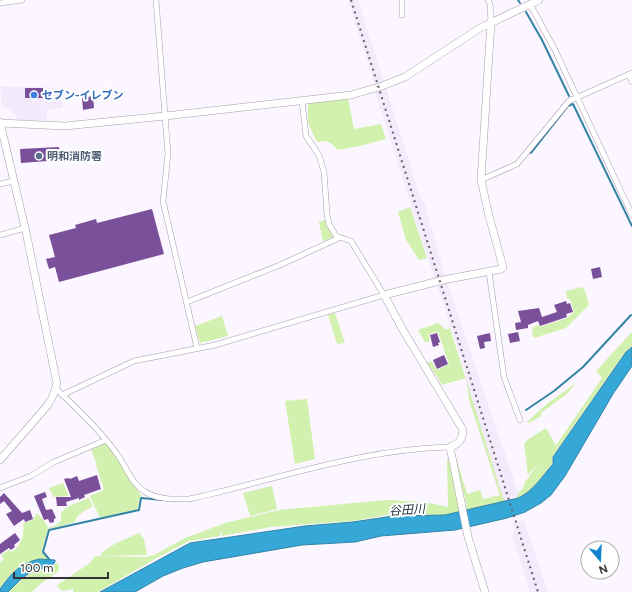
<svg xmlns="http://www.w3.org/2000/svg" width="632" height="592" font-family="Figtree,'Noto Sans JP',sans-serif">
  <rect width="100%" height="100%" fill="#fbf6ff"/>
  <path fill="#f3eafc" d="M348,0H358L384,81L375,85Z
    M0,86L61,88L63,108L47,109V121L17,120L16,116L8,109L2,107Z
    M386,88L421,199L425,205L445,276L435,279L411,207V204L375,92Z
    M447,282L519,495L501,500L469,400L465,371L437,284Z
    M523,520L527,529L548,592H530L512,535L514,530L512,523Z"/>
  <path fill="#d2f1ae" d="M348,98L354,129L381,124L386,139L360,146L337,150C331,142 327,140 317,142L308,123V102Z
    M410,207L427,258L419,260L406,240L398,212Z
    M325,220L334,234L333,237L323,241L319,223V222Z
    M582,287L585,290L589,305L566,328L534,338C531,334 532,329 535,326L539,325L540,327L567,318L574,312L571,301L567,298L566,291Z
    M335,313L345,343L337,344L328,315Z
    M222,316L228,336L200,343L195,326Z
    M438,323L446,330L450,328L503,498L505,501L445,515L393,514L353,521L271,527L221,536L222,532H220V536L189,541L153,560L98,592H73V589L62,591L57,585L90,563L95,556L146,557L154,555L185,538L225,523L279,510L386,500L425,502L448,507L447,458L450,463L460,508L467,506L456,464V459H457L459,467L467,494L480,490L483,499L500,495L469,400L466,378L442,385L438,378L445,376L438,378L427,363L431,361L437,370L449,364L438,332L429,334L430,342H425L418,330Z
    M632,332V346L625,352L552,457V464C541,476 533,493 516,498V496L519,495L518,492L522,490L525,482L539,463L528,475L524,444L527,440L546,428L555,444L542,460L552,447L557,444L602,378L596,371Z
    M576,383L568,393L541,413V416L529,423L527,422L548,403Z
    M307,399L315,459L295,464L285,401Z
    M106,443L116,456L131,482L142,496L139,499L138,509L100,518L90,496L104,490L96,465L97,464L91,450Z
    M63,483L69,496L54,497L49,488Z
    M272,486L277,509L250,516L243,493Z
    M89,498L93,506C87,510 76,514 75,522L48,529L42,551L49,559C23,559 15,569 0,588V562L4,559L1,555L9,550L11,552C21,547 25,533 23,523L33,520L37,513L46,523L48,528L56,525L61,521V512C69,505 79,502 89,498Z
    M139,533L144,539L147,555L100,556C105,546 129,538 139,533Z
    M56,563L59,564V571L40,584L32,592H8L25,577L37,569C45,571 50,570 56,563Z"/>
  <path fill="#35a8d7" stroke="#3484a6" d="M632,347V366L613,394L565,476L551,495L541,503L525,512L507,518L455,530L381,536L355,542L302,545L203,562L183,568L163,576L135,592H100L190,543L305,526L353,522L393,516L445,515L518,498C534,491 542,476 553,464V457L626,352Z
    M39,559L55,560V562C47,572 47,569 36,568L20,580L8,592H0V589C12,573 19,564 39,559Z"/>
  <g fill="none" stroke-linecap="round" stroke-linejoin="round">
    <path stroke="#3484a6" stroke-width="2" d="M518,0L520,3
      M526,12L542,40L569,96
      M531,153L568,106L573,104L632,226
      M526,410L554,391L583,367L631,315
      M49,559L43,552L49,530L139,510L141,498L163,500"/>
  </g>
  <path fill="#795099" d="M25,88H43V98H25Z
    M93,96L94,108L83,110L82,98Z
    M59,147L60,160L21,163L20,149Z
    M152,209L164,254L59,282L55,267L49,269L46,259L55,257L49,235L76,228L75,225L96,219L97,223Z
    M600,267L602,277L593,279L591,269Z
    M566,301L567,304L570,303L573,312L566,314L567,317L540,326L538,321L528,325V328L516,330L515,323L521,322L518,311L539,308L542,317L557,312L554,305Z
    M518,332L520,341L510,343L508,334Z
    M437,333L440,342L438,343L439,345L433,347L430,335Z
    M490,333L491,341L484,342L485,348L480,349L477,336Z
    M444,355L448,364L437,369L433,360Z
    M97,475L101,489L84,495L85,497L79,500V498L66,502L67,506H57L56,497H71L64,479L69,478L70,479L77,476L79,481Z
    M45,492L47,497L42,499L46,510L52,509L56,518L54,519V522L50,523L48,519L44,520L34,496Z
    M4,493L22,513L30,510L33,519L25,522L24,519L14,526L6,514L12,511L4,501L0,504V497Z
    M15,533L20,540L14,545L15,547L11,550L9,548L0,554V544Z"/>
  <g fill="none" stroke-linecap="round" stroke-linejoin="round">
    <defs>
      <path id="street" d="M156,0L168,154L163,201L197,348
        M402,0V15
        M488,0L490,4L491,22
        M0,3L22,0
        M530,4L555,50L632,215
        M629,74L632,82
        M481,180L517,164L569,101L632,73
        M0,184L14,181
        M0,235L25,228
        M489,272L504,377L520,420
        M187,302L280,265L339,238
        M56,389C78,409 100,430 117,454C126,466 131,483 144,491C156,500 175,499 189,499C276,480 360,449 450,447
        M62,395L134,361L215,345L384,295L351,241L336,236L329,224L327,214L324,172L319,155L306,136L302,100
        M0,488L31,476L54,462L106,440"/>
      <path id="secondary" d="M0,122L26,232L57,384L52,398L47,406L0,460
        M0,123L65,126L165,116L351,95L382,86L405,77L480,28L539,0
        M485,592L468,537L450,447C459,444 463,439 463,430L403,330L384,295L443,280L501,269L503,267L489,216L481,180L491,22"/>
    </defs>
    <use href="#street" stroke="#a59faa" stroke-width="6"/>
    <use href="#secondary" stroke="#a59faa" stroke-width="8"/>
    <use href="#street" stroke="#fff" stroke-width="5"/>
    <use href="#secondary" stroke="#fff" stroke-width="7"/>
    <path stroke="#636066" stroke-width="2" stroke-dasharray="2 4" stroke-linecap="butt" d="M351,0L538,592"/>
  </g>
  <circle fill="#3f7fe0" stroke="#fff" stroke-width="1.5" cx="34" cy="95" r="4"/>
  <circle fill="#5c6f8a" stroke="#fff" stroke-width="1.5" cx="39" cy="156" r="4"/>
  <g text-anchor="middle" stroke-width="4" stroke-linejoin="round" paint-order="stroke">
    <g font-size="11" font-weight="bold" fill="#366cbe" stroke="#fff" text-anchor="start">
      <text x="42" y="99">セブン-イレブン</text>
    </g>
    <g font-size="11" font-weight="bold" fill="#4e5e75" stroke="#fff" text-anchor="start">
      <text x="47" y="160">明和消防署</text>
    </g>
    <g font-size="12" font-style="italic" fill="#1a2d37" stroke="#fff">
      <text transform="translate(407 510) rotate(-4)" y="4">谷田川</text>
    </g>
  </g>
  <g transform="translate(600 560) rotate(161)"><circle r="19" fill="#ffffff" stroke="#adadae"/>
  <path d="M0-3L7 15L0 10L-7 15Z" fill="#1184cd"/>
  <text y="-6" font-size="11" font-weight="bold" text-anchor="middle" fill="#333135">N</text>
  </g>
  <path d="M14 572v6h94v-6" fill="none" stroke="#333135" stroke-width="2"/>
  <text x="20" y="572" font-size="12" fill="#333135" stroke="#ffffff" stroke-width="3" paint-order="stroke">100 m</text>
</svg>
